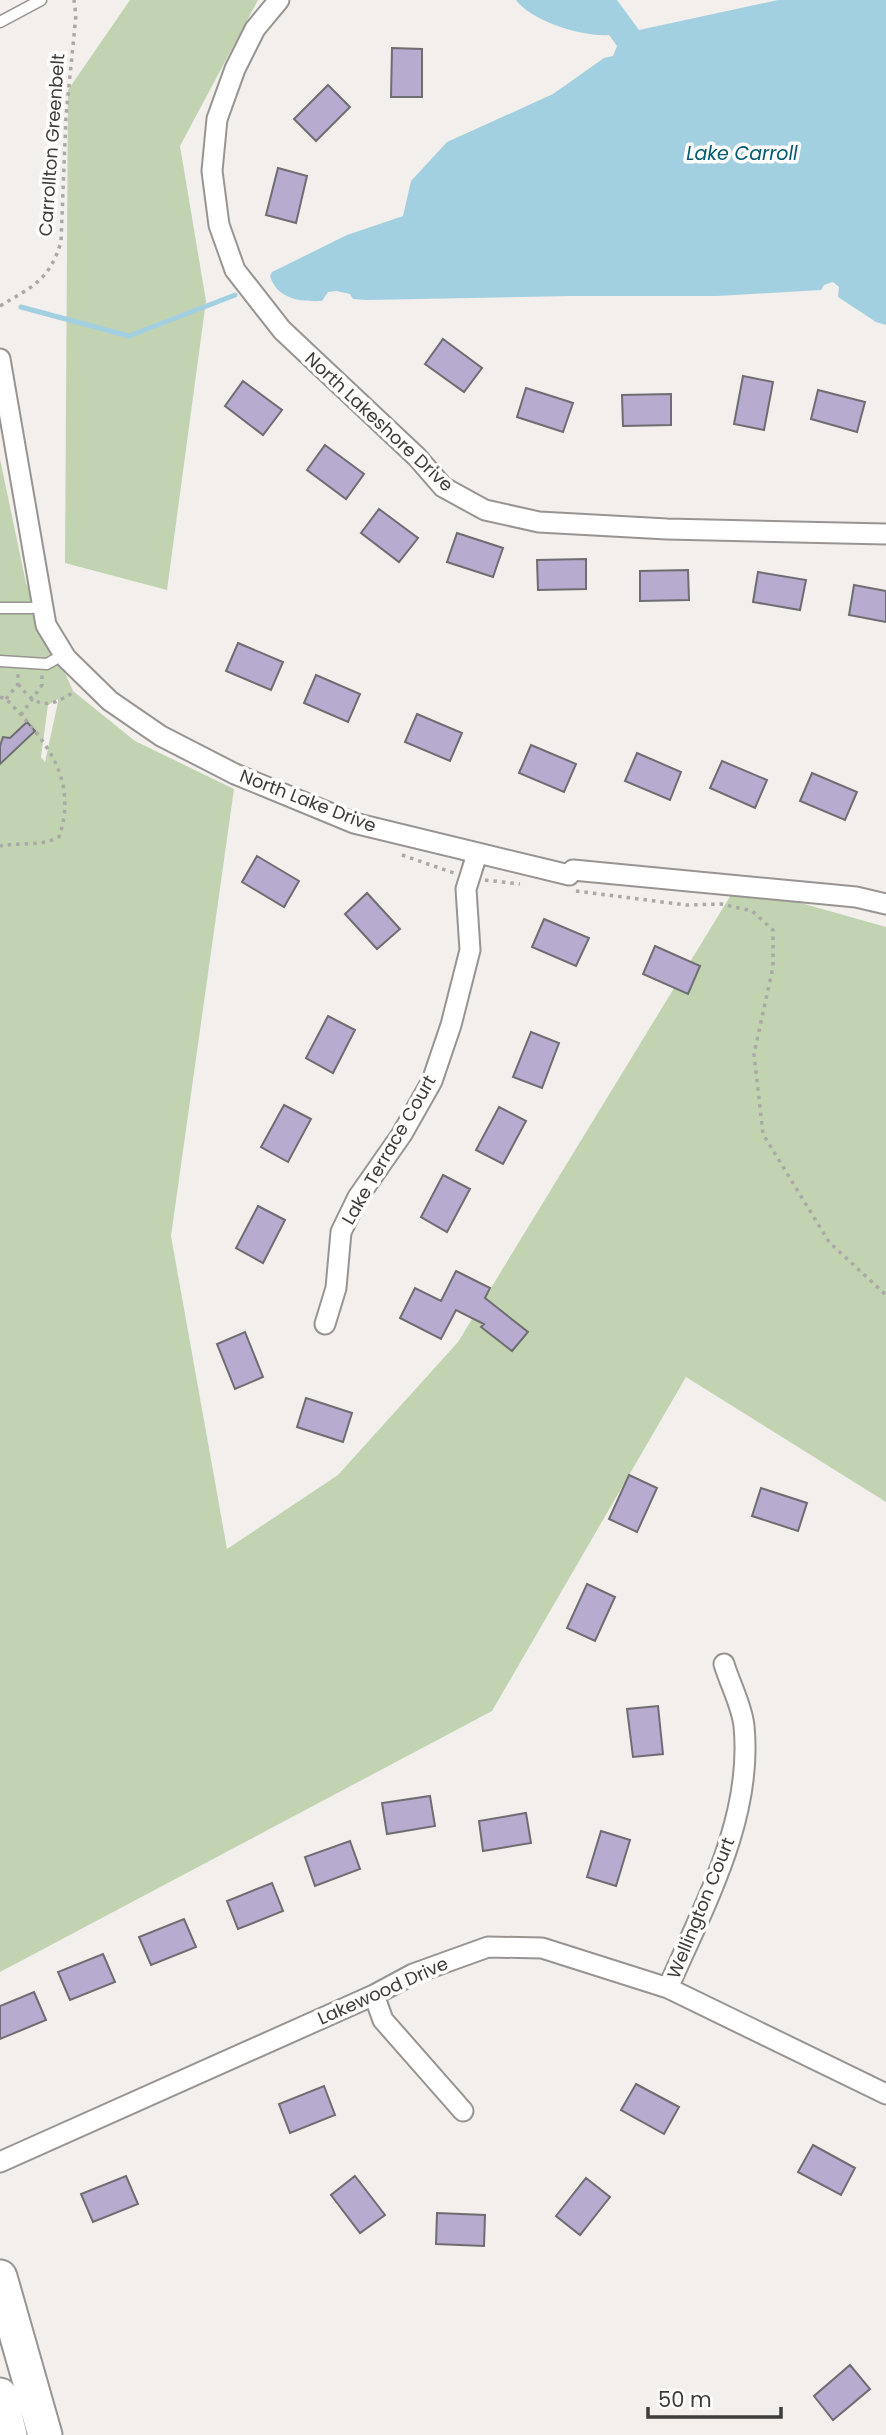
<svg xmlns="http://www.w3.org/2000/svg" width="886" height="2435" font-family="Poppins,sans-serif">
  <rect width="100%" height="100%" fill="#f3efec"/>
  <path fill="#c2d3b2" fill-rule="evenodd" d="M130,0H258L180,146L206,301L167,590L65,563L68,90Z
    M0,459L26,583L73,691L135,741L234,789L171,1236L227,1549L338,1475L458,1342L737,885L886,927V1502L686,1377L492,1711L0,1972ZM58,699V702L45,762L41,757L48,705Z"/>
  <path fill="#a3d0e0" d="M516,0H617L639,30L778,0H886V325L876,322L838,297L839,287L833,282L824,285L821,290L717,296H571L367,300L353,299L350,294L336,291L328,292L322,301C300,302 277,299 270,276L272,272L347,235L403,216L411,181L447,142L553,94L604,58L613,56L617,46L609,35C582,37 531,21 516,0Z"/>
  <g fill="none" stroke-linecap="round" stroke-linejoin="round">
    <path stroke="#a3d0e0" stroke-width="5" d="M21,307L129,336L235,295"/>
  </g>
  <path fill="#b7abcf" stroke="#6e6d71" stroke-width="2" d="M392,48L422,49V97H391Z
    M328,85L350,107L316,141L294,119Z
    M278,168L307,176L296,223L266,215Z
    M443,339L482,368L464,392L425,364Z
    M743,376L773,382L764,430L734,424Z
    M243,381L282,410L263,435L225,406Z
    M526,388L573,403L563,432L517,417Z
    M818,390L865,402L857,432L811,419Z
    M671,394V425L623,426L622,395Z
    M325,445L364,474L346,499L307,470Z
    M379,509L418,538L399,562L361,533Z
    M457,533L503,548L493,577L447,562Z
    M586,559V589L538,590L537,560Z
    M688,570L689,600L640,601V571Z
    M758,572L806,580L800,610L753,602Z
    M854,585L886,591V622L849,615Z
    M238,643L283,662L271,690L226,671Z
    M316,675L360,694L348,722L304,703Z
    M417,714L462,733L450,761L405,742Z
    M27,722L35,731L0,764V746L3,737L10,738Z
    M531,745L576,764L564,792L519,773Z
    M637,753L681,772L670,800L625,781Z
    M722,761L767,780L755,808L710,788Z
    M812,773L857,792L845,820L800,801Z
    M257,856L299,881L284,907L242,882Z
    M367,893L400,929L377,949L345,914Z
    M544,919L589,938L576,966L532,947Z
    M655,946L700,966L688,994L643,974Z
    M328,1016L355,1030L333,1073L306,1058Z
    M531,1032L559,1043L542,1088L513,1077Z
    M284,1105L311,1119L288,1162L261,1147Z
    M499,1107L526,1121L503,1164L476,1150Z
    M443,1175L470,1189L447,1232L421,1217Z
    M258,1206L285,1220L263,1263L236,1248Z
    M456,1271L490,1288L485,1298L528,1332L512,1351L481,1327L484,1324L456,1310L441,1339L400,1318L415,1288L441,1301Z
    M245,1332L263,1377L235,1389L217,1344Z
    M306,1398L352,1413L343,1442L297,1427Z
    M629,1475L657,1488L637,1532L609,1519Z
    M761,1488L807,1503L798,1531L752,1516Z
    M587,1584L615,1597L595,1641L567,1628Z
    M658,1706L663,1754L633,1757L627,1709Z
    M430,1796L435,1826L387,1834L382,1803Z
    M526,1813L531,1843L483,1851L479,1821Z
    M601,1831L630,1840L616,1886L587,1877Z
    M350,1841L360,1869L315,1886L305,1857Z
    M272,1883L283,1911L238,1929L227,1901Z
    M184,1919L196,1947L151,1965L139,1937Z
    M103,1954L115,1982L70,2000L58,1972Z
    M34,1992L46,2020L0,2039V2006Z
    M636,2084L679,2107L664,2134L621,2110Z
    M324,2086L335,2115L290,2133L279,2104Z
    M813,2145L855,2168L841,2195L798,2172Z
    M126,2176L138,2204L93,2222L81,2194Z
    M355,2176L385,2215L360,2233L331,2195Z
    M586,2178L610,2197L580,2235L556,2216Z
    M437,2213L485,2215L484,2246L436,2244Z
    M850,2365L870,2389L833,2420L814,2396Z"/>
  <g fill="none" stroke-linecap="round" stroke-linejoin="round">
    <defs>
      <path id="service" d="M0,22L41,0
        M0,608H31L43,606
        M0,661L47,664L64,654"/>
      <path id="minor" d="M279,0L255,29L235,69L217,119L212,171L219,225L235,270L282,330L417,457L443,487L485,510L539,522L667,529L886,534
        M0,359L46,625L66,658L110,701L161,736L235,774L354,823L569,875L573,870L856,897L886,904
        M325,1324L336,1288L341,1232L358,1197L402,1134L432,1081L451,1025L470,950L466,889L477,854
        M668,1988C704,1905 753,1819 744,1726C742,1706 730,1684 724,1664
        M374,1995L383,2020L463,2111
        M0,2162L374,1995L413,1974L488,1947L542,1948L668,1988L886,2094"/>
      <path id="trunk" d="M0,2277L45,2435
        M0,2395L10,2435"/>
    </defs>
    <use href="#service" stroke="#989491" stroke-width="13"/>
    <use href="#minor" stroke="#989491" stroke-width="23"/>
    <use href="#trunk" stroke="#989491" stroke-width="37"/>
    <path stroke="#aba8a6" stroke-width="3.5" stroke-dasharray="3.5 5" stroke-linecap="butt" d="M0,306C33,286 49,281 61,242L66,116L76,15L74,0
      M18,684C38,709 48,708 74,692
      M0,697L6,699C45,739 79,779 59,837C41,847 20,842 0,846
      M6,699L18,684V674
      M21,715L42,685V675
      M402,855L454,873
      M485,880L520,884
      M576,891L686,905L721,904L752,911L773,930V967L754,1054L763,1134L829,1242L886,1295"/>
    <use href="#service" stroke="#fff" stroke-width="10"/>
    <use href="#minor" stroke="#fff" stroke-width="19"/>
    <use href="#trunk" stroke="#fff" stroke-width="33"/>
  </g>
  <g text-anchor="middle" stroke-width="7" stroke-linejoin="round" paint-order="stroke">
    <g font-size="18" fill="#3e3c3b" stroke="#fffdfb">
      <text transform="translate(52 145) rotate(-86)" y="6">Carrollton Greenbelt</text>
      <text transform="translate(379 422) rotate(43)" y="6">North Lakeshore Drive</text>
      <text transform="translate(308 801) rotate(21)" y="6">North Lake Drive</text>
      <text transform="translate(389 1150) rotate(-60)" y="6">Lake Terrace Court</text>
      <text transform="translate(701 1908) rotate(-68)" y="6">Wellington Court</text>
      <text transform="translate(383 1991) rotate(-24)" y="6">Lakewood Drive</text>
    </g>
    <g font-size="19" font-style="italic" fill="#005a72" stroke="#fffdfb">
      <text x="742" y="160">Lake Carroll</text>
    </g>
  </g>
  <path d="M648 2407v10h133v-10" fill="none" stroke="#3e3c3b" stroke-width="3.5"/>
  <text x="658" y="2407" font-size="21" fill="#3e3c3b" stroke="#fffdfb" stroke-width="5" paint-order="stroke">50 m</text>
</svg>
